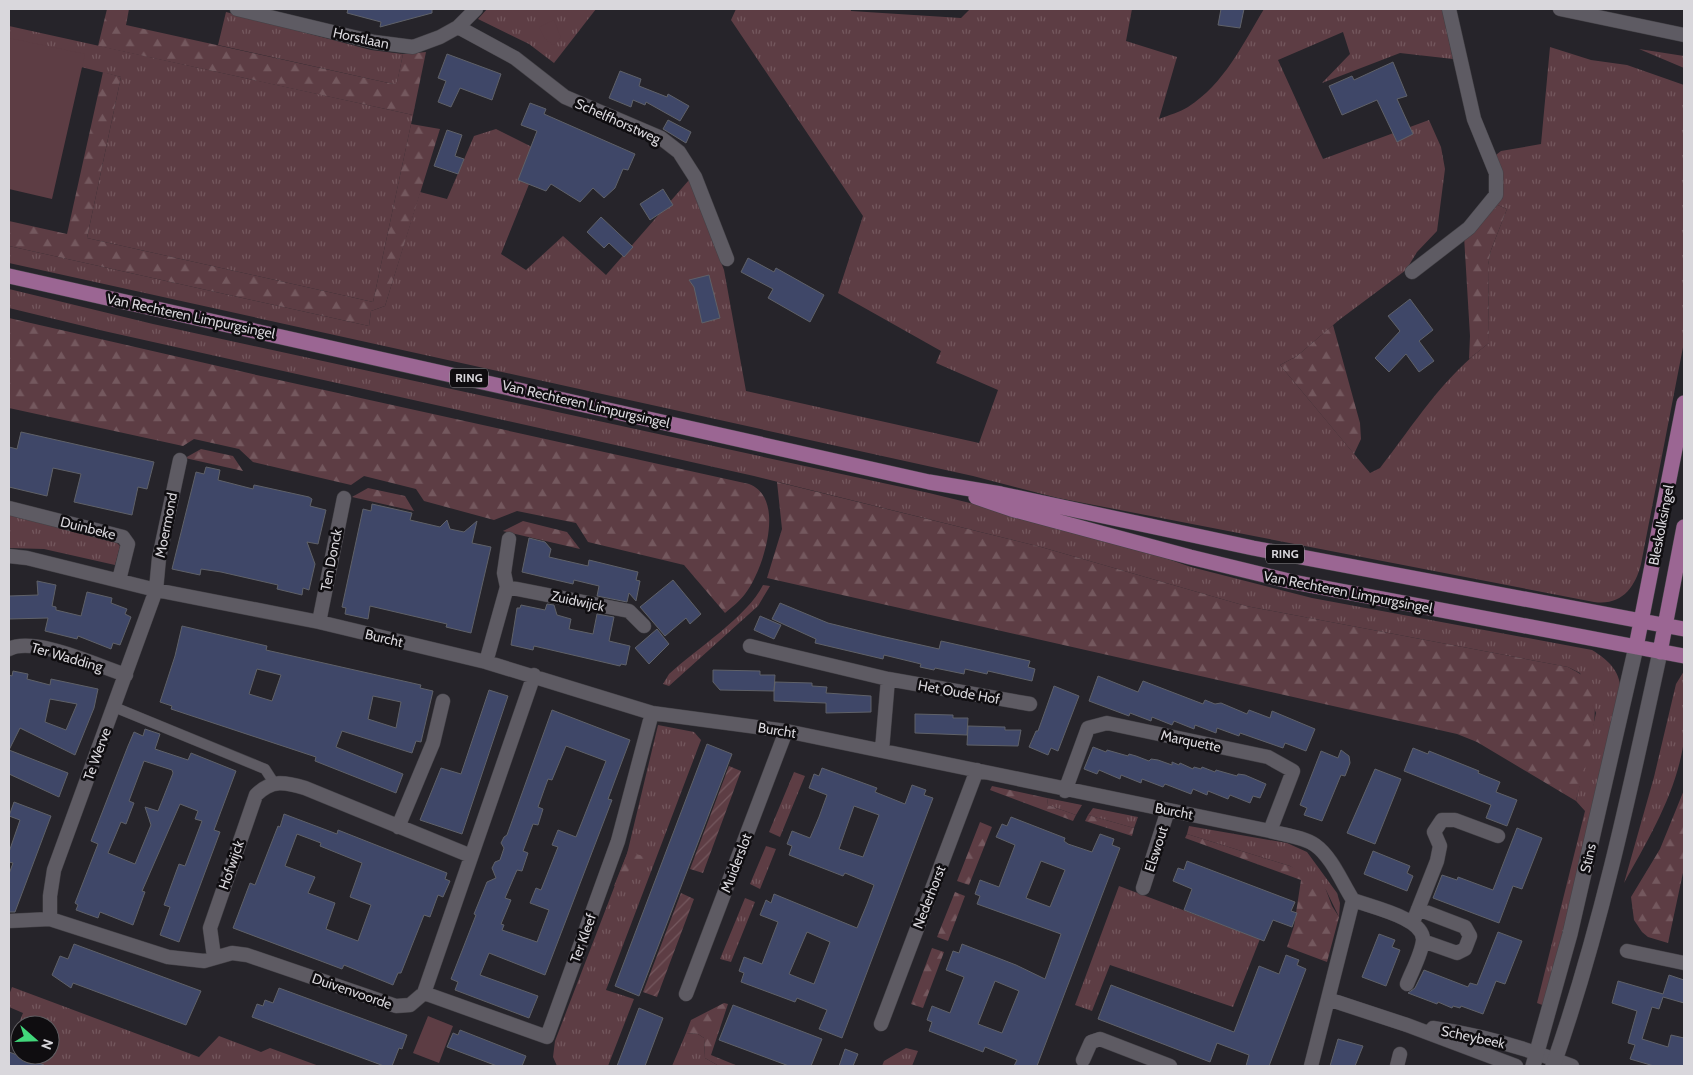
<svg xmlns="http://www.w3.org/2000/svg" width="1693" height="1075" font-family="Cabin,sans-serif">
  <defs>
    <pattern id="grass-tufts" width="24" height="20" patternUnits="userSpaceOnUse" patternTransform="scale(1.25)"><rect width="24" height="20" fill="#5d3d44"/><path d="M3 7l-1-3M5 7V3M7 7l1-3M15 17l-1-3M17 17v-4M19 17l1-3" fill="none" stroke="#74585e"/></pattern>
    <pattern id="forest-firs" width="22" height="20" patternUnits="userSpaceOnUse" patternTransform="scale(1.25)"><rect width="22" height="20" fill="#5d3d44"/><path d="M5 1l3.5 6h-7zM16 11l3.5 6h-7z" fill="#74585e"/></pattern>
    <pattern id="garden-furrows" width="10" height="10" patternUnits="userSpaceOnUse" patternTransform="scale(1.25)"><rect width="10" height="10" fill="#5d3d44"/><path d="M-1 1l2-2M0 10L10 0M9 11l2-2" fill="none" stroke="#74585e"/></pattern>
  </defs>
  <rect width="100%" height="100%" fill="#26242a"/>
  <path fill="url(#grass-tufts)" d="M487,9H596L554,63L529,44L478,19Z
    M736,9H851V11L961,18L970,9H1132L1126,41L1177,57L1159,119C1169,115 1180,112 1188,107C1224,84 1243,44 1264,9H1442L1453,59L1400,53L1322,83L1350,54L1343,32L1278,60L1323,159L1429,120L1441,147L1445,169L1437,231L1417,252L1406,270L1339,320L1297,356L1280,365L1370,473L1380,468C1415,423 1442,378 1489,343L1488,265L1491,250L1507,209L1493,203L1495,198L1487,162L1501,151L1541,144L1550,47L1591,60L1627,65L1684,85V342L1641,564C1635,588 1621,606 1594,602L1058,498L973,476L9,263V246L369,326L371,311L385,306L420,192L447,199L474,136L496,129L542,152L501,254L526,270L563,236L606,275L689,180L724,270L746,391L979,443L998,390L936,363L941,351L838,293L863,216L731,20Z
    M226,12L371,50L403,54L397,83L393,84L218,45Z
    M9,26L413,115L373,302L87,238L121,77L9,49Z
    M1639,49L1684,56V68Z
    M9,289L153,324L929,493L1019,515L1119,542L1191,567L1312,598L1592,650C1610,661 1621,672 1621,694L1545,1006L1537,1003L1585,811L1576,801L1596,713L1580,673L1568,667L1246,606L1041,547L754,476L104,331L9,308Z
    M9,515L116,542L120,546L115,565L44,549L9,548Z
    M763,585L770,586L758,606L669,686L663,684L669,674C695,650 748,616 763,585Z
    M1684,671C1684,693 1687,718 1684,740C1677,792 1649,838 1624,883L1654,777L1676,684Z
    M658,725L694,732L701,740L606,990L634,999L608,1066H557L553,1057L555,1041L627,854Z
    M794,772L805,776L780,837L769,832Z
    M1047,798L1082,805L1076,815L1048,805Z
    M1093,808L1138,817L1134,828L1088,815Z
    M1189,826L1287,843L1307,852L1337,893L1340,903L1339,917L1326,890L1290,866L1187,834Z
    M766,846L776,849L760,889L750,884Z
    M1119,886L1260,939L1233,1007L1110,965L1092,1011L1075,1005Z
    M745,898L755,902L731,962L720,959Z
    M12,987L199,1057L219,1036L261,1052L270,1048L319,1066H32L36,1056L33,1055H50V1025H20V1039L13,1038L23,1013L9,1007V995Z
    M686,1033L698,1034L704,1038L705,1058L719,1066H672Z
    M906,1048L918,1051L912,1066H882L884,1061Z"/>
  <path fill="url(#forest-firs)" d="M107,9H129L126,25L393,84L397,82L403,54L426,52L413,115L98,46Z
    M103,72L121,77L87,238L373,302L411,124L440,129L385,306L371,311L369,326L9,246V221L67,234Z
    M1493,203L1507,209L1491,250L1488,265L1489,343L1469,359L1470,336L1464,236Z
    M9,318L261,376L749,484C787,498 763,571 745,594C740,601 732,607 725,613L684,565L588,542L576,523L517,511L494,520L424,501L416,489L364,476L351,485L253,462L239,449L194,439L183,446L9,408Z
    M1333,325L1360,423L1361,439L1354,454L1280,365L1297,356Z
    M201,449L233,456L243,471L185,458Z
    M777,482L1041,547L1246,606L1568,667C1575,671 1582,674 1587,680C1607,706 1583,771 1576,801L1477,742L1457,734L767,578L782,529Z
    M368,488L405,496L414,511L352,497Z
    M523,521L567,532L580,549L503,531Z
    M992,786L1047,798L1048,805L1076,815L1073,821L990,790Z
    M1684,790V868L1668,943L1648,937L1642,932L1634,920L1631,897L1660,849Z
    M1088,815L1134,828L1132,836L1085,821Z
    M980,822L992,827L969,885L957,881Z
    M1187,834L1290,866L1318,879L1326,890L1332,906L1339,917L1327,962L1287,947L1294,926L1301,880L1185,838Z
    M628,851L645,857L644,861L629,870L621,887L614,886Z
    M955,892L965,896L948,941L937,937Z
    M932,948L944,952L923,1008L911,1004Z
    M724,1003L728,1004L711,1055L738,1066H719L705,1058L704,1038L698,1034L686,1033L691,1020Z"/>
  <path fill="#5d3d44" d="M554,20L561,38L553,45L545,39L539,27Z
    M9,38L85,54L52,199L9,189Z
    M428,1016L453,1026L439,1063L413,1053Z"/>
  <path fill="url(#garden-furrows)" d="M729,766L741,771L703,873L690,869Z
    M681,893L694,899L657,997L643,992Z"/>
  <path fill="#3f4768" stroke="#5f6168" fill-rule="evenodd" d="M348,9H432V13L380,27L381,22L347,13Z
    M1221,9H1244L1240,28L1218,25Z
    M447,54L501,74L492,100L460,88L451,107L438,102L446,81L438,78Z
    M1393,62L1407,96L1397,99L1413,134L1397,142L1377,100L1342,115L1329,86L1352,76L1354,80Z
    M620,71L641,79L639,86L667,97L668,94L689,106L680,121L646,102L645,105L633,100L631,107L609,98Z
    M530,103L546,109L544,114L635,154L628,170L623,169L615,188L604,198L593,188L580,202L551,184L546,191L518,180L537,131L521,125Z
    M668,120L691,132L686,143L663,129Z
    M447,130L462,135L455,156L464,159L458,174L434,166Z
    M663,189L673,205L650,220L640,204Z
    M601,217L633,247L624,257L609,243L604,248L587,232Z
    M748,258L774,272L776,268L824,295L810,322L768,298L773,289L741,272Z
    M709,275L720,318L702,323L694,287L689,280Z
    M1410,299L1433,330L1419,341L1434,361L1419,372L1406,354L1389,372L1375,358L1400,331L1388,316Z
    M21,432L154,462L147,489L138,487L132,515L74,502L81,474L53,468L47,496L9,487V447L17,449Z
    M206,467L220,470L218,480L253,489L254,485L259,486L309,497L312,499L310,506L326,510L318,544L307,542L315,564L309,590L303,588L302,595L277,589L278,585L221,572L201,569L200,575L172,569L196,472L204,474Z
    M372,504L412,513L410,520L440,527L447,520L450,529L464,532L477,521L472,543L491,547L471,633L446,627L447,624L370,606L368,619L345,614L346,608L342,607L363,509L371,511Z
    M529,538L545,542L551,549L549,557L588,566L589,560L638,572L636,580L640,581L636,601L629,593L627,602L597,596L599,586L574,580L573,584L522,572Z
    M673,580L701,614L690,624L686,618L665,636L640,607Z
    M37,581L56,585L52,606L56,607V610L81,616L87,592L112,598L111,603L127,609L125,614L131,617L120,645L113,643L111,649L78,636L77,639L45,631L48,618L9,619V596L38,595Z
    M780,603L828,623L881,636L939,649L941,641L1030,661L1028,667L1035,669L1032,681L988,671L987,674L965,669L964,674L935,668L934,670L920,667L921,664L884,655L883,659L815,643L816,639L772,619Z
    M547,604L554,605L557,615L571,619L569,629L593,634L597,614L614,617L609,641L630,646L626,665L621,664L620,666L534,646L533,650L511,645L517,608H520L521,605L545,610Z
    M760,616L781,625L774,639L754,630Z
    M182,626L267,646L266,650L421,685L420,688L433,691L421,742L416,741L412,753L342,731L336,747L403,774L396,793L315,761L316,757L171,709L172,706L160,702L175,656ZM257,669L281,675L272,701L249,694ZM373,696L401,702L396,728L368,719Z
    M657,629L669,644L649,664L635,648Z
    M713,670L760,671V675H775L774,691L775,682L812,683V686L827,687L826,693L871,696V712L826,713V703L774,701V691L720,690L713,682Z
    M13,671L28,674L27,679L50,685L51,679L98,689L94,708L75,755L20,728L9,750L68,773L59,797L9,774V675L12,676ZM50,699L77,704L66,730L45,722Z
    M1098,676L1138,692L1143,681L1203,704L1205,700L1215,704L1221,703L1247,714L1249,710L1270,718L1272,711L1315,729L1306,751L1285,743L1283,748L1240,733L1239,736L1217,728L1216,733L1195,725L1194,729L1174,721L1172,725L1152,717L1151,721L1130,713L1129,716L1089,701Z
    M1054,686L1079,696L1058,751L1051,748L1048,755L1029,747L1036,731H1038Z
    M489,690L508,696L462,834L420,820L441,768L461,774Z
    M552,710L630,740L608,799L612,800L545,975L489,953L480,975L538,996L529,1018L455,990L458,982L451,979L476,915L474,914L487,882L496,878L492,868L495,862L500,860L504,848L501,843L504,837L507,835ZM566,746L606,761L576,837L558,830L552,845L558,847L541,890L536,888L530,903L549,910L537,942L502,930L504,925L501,924L511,900L505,898L517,870L522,871L528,853L523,851L533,824L538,825L543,809L538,807L548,779L552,780Z
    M915,714L953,715V718H968L967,735L915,733Z
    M968,726L1005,727V730H1021L1018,746L967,745Z
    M145,729L160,734L155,749L188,760L191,753L236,771L214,830L220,832L179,942L160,935L170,907L164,905L179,864L185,866L202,821L195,819L198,811L180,804L142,891L145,892L133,925L100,912L98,918L76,910L78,905L75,903L98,844L91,841L128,746L134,732L143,736ZM144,761L172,770L173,773L158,811L145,807L151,825L135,864L108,853L121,822L126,824L134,803L129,801Z
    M707,744L732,754L639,996L615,986Z
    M1093,747L1106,752L1107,750L1128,756L1129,754L1136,756L1149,761L1151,759L1158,760L1172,765V762L1179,765L1180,763L1193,769L1194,767L1201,769L1202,767L1215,772L1216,770L1237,776L1238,774L1245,775L1266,784L1260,798L1253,796L1250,803L1230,795L1228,799L1208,791L1207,795L1193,789L1191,794L1165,784L1163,787L1142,779L1141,783L1121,775L1120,779L1099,770L1097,774L1084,769Z
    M1413,748L1428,754L1429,751L1479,771L1478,773L1500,782L1496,792L1517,800L1507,826L1486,818L1491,805L1404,771Z
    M1341,750L1349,756L1350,763L1345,776L1341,775L1322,821L1304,815L1307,808L1300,805L1321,751L1338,758Z
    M822,768L877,788L875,792L905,804L912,785L926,790L924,795L933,798L842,1038L819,1029L827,1010L797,998L795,1002L741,982L744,973L739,971L744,957L762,964L778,922L760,915L766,900L771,903L774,894L857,928L867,904L874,885L845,873L843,876L789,855L792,846L787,844L792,831L810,838L819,817L827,795L809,788L814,774L819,776ZM854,806L879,815L863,857L839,849ZM807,932L830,942L814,984L789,974Z
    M1375,769L1401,779L1375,844L1347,833Z
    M14,802L51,816L15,912H9V874L13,863L9,862V852L20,820L9,816Z
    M284,814L337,834L338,830L447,873L445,879L450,881L443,897L438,895L430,917L424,915L401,973H398L393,985L344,965L342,969L233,928L250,883L255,885L278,826L280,827ZM297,834L321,843L320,846L362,863L350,897L371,905L358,941L326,929L335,903L308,893L315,877L285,866Z
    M1011,817L1065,838L1064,841L1068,844L1092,852L1100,834L1114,839L1112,845L1120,848L1037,1066H1014L1017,1060L985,1047L983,1052L929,1031L932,1022L927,1020L932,1006L950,1013L964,977L946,970L953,951L959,953L962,944L1016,965L1045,979L1061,934L977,904L980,896L975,894L980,880L999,887L1015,845L996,837L1002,824L1007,826ZM1041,861L1065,870L1050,907L1026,898ZM995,981L1019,991L1002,1033L978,1024Z
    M1517,828L1542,838L1522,889L1513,886L1499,923L1433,898L1442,875L1457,880L1458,877L1493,890Z
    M1373,851L1410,866L1407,873L1413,876L1407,891L1364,874Z
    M1187,861L1295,902L1291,911L1297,913L1292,927L1273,920L1264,941L1184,910L1192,889L1173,881L1178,868L1184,870Z
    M1498,932L1522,941L1505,984L1496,981L1483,1014L1461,1006L1460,1008L1453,1006L1452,1008L1438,1002L1437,1004L1408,993L1415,988L1424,970L1468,987L1470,983L1477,985Z
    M1379,934L1395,940L1392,947L1400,950L1386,986L1362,977Z
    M74,944L201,991L186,1025L73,983L71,988L52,975L60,956L68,959Z
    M1286,955L1299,960L1297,965L1306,969L1269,1066H1246L1249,1055L1217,1043L1210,1062L1098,1019L1111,985L1234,1032L1259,966L1279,974Z
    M1669,975L1684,980V1003L1663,997L1659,1009L1652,1007L1642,1039L1668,1047L1671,1035L1684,1038V1066H1654L1630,1059L1635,1045L1628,1043L1637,1011L1612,1003L1618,981L1663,994Z
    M279,988L407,1035L402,1049L399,1048L392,1066H384L252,1017L257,1004L263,1006L265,1000L273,1003Z
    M733,1005L822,1039L811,1066H789L719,1040Z
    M639,1008L663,1018L645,1066H617Z
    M460,1030L526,1056L522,1066H497L447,1047L453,1033L458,1035Z
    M1338,1039L1363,1046L1355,1066H1330Z
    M845,1049L858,1054L853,1066H839Z
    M9,1052L44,1065V1066H9Z"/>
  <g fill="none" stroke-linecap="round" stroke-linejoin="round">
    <defs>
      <path id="pedestrian" d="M114,707L265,769L274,783"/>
      <path id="minor" d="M237,9L374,42L413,47L440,37L458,27L476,9
        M1560,9L1684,35
        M458,27L515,58L565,97L661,138L679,152L695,177L727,259
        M1412,272L1469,228L1496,195V173L1474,119L1449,9
        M9,508L123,537L128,544L119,580
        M9,556L27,558L156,590L319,622L486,662L652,713L786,731L1270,831C1284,835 1304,837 1315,845C1332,857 1342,883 1353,900L1311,1066
        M507,587L629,611L644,626
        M319,622L344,498
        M750,646L888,679L1030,704
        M9,649C34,636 98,666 126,675
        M486,662L507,587L504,573L509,539
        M882,750L888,679
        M1065,791L1088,728L1107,723L1268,757L1293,771L1270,831
        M398,827L433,743L443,701
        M1143,888L1168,810
        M1353,900C1371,907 1424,918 1423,940C1422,953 1412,971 1407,984
        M1418,909L1465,927L1470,936L1465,949L1457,953L1423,941
        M50,919V896L54,870L156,590L159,558L180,460
        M9,921L50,919L168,957L204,961L232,953L247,955L396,1006L410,1005L424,993L534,675
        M1413,922L1437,861L1440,846L1434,832L1442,820H1455L1498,836
        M1627,951L1684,963
        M214,957L210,928L256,795C272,779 285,782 305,788L471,856
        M424,993L547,1037L618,841L652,713
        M686,994L786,731
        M1328,999L1407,1025L1516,1066
        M881,1024L977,770
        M1433,1028C1481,1035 1526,1048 1572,1066
        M1083,1060L1091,1042L1100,1039L1170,1066
        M1397,1066L1400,1054"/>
      <path id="tertiary" d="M1533,1066L1570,934L1636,647
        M1553,1066C1600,932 1630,791 1660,652"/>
      <path id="primary" d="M9,276L929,482L1001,494L1253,548L1684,629
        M976,497L1011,509L1190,557L1293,582L1684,656
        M1636,647L1684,403
        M1660,652L1684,527"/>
    </defs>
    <use href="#pedestrian" stroke="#444247" stroke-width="11"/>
    <use href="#minor" stroke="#444247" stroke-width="15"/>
    <use href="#tertiary" stroke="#444247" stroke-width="16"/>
    <use href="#primary" stroke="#444247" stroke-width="16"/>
    <use href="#pedestrian" stroke="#5e5b63" stroke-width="10"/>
    <use href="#minor" stroke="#5e5b63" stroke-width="14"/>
    <use href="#tertiary" stroke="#5e5b63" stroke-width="15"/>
    <use href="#primary" stroke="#9b6693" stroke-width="15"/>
  </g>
  <g text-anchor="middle" stroke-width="5" stroke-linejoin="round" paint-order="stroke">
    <g fill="#0f0d10" stroke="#9c9a9f" stroke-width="1">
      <rect x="450" y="368.5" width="38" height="19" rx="4"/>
      <rect x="1266" y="544.5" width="38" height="19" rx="4"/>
    </g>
    <g font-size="12" font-weight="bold" fill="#d9d7dc">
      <text x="469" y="382">RING</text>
      <text x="1285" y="558">RING</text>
    </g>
    <g font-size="14" fill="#d9d7dc" stroke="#0f0d10">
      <text transform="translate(361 38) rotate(12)" y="5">Horstlaan</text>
      <text transform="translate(618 121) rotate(24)" y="5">Schelfhorstweg</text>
      <text transform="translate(191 316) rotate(12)" y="5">Van Rechteren Limpurgsingel</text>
      <text transform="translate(586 404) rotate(13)" y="5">Van Rechteren Limpurgsingel</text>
      <text transform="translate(166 525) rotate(-79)" y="5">Moermond</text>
      <text transform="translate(1661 525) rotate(-79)" y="5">Bleskolksingel</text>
      <text transform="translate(88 528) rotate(14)" y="5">Duinbeke</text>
      <text transform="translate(331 560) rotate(-79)" y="5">Ten Donck</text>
      <text transform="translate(1348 592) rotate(11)" y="5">Van Rechteren Limpurgsingel</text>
      <text transform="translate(578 601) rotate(12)" y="5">Zuidwijck</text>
      <text transform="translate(384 638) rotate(13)" y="5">Burcht</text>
      <text transform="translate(67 657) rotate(16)" y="5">Ter Wadding</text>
      <text transform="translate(959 692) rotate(10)" y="5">Het Oude Hof</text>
      <text transform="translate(777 730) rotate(9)" y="5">Burcht</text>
      <text transform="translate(1191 741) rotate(12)" y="5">Marquette</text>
      <text transform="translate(97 754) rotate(-70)" y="5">Te Werve</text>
      <text transform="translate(1174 811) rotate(11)" y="5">Burcht</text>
      <text transform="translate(1156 849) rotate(-72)" y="5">Elswout</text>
      <text transform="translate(1588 858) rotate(-77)" y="5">Stins</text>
      <text transform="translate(736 863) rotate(-69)" y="5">Muiderslot</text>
      <text transform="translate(231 865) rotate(-71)" y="5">Hofwijck</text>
      <text transform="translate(929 897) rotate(-69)" y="5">Nederhorst</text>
      <text transform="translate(583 938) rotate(-70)" y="5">Ter Kleef</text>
      <text transform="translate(352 991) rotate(19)" y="5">Duivenvoorde</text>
      <text transform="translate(1473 1037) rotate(12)" y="5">Scheybeek</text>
    </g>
  </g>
  <rect width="1693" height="1075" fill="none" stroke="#d9d7dc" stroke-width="20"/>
  <g transform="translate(35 1040) rotate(110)"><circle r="24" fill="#0f0d10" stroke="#605e62"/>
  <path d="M0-4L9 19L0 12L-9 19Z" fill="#42d77b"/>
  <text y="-8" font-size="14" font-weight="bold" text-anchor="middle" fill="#d9d7dc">N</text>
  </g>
</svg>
